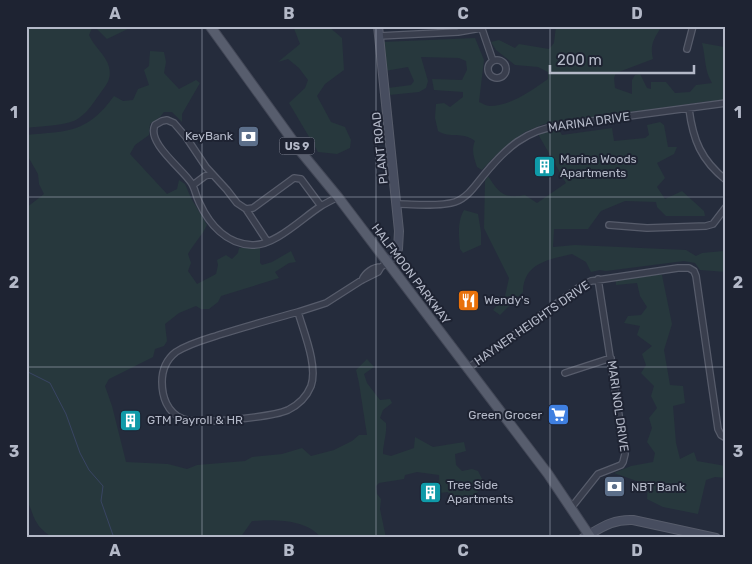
<svg xmlns="http://www.w3.org/2000/svg" width="752" height="564" font-family="Rubik,sans-serif">
  <rect width="100%" height="100%" fill="#252c3c"/>
  <path fill="#27383d" d="M26,26H93L89,35C94,47 106,55 109,67C112,80 106,85 99,95C93,103 88,112 79,118C68,126 40,126 26,128Z
    M94,26H131L132,27L107,39Z
    M293,26H328L342,38L344,70L325,84L317,96L331,122L345,127L351,140L350,148L337,154L318,152L289,103L305,88L308,80L299,68L288,59L278,62L300,44Z
    M556,26H660V29C653,40 650,46 653,59L616,73L614,78L615,88L632,94V80L635,75L640,74L647,88L651,89V82H666L675,93L690,92L696,85L712,83C704,70 706,58 702,43L724,47L726,45V101H710L544,124L525,132L497,154L482,170L477,167C474,158 471,150 475,141C462,131 450,139 438,131L435,118L436,104L444,103L450,107L463,97V92L434,90L432,79L462,80L467,70L466,61L459,58L421,57L428,81L426,88L419,92L389,95L388,88L411,85L414,81L408,67L385,71L382,42L475,38L484,60L479,102C482,103 486,106 490,106C511,106 532,90 548,79V72L538,67L515,65L496,50L491,42L499,40L515,48L519,44L549,49L554,43Z
    M150,51L164,52L166,62L164,73L179,89L196,80L200,83L182,114V122L172,112H164L160,117L150,124L149,135L135,145L130,154L167,194L177,189L179,180L185,184L191,198L207,225C202,236 194,243 188,254L191,263L188,271L197,284L216,274L218,265L217,260L226,255L232,259L238,253L239,248L260,247V263L262,265L272,262L291,251L296,262L289,263L275,272L279,278L221,296L218,302L209,309H201L196,306L179,313L165,324L167,341L164,346L155,349L153,357L109,379L105,386L112,406L126,462L168,464L187,469L197,465L245,461L252,457L282,454L302,448L311,456L334,450L352,441L359,435H367L359,383L356,370L367,359L374,367L364,374L367,383L380,400L390,399L392,403L383,410L380,418L386,423C387,435 383,443 383,454L391,456L414,448L415,437L433,447L464,442L466,451L455,454L456,465L462,471L472,469L478,471L484,483L482,488L465,503C455,503 452,501 448,492L440,493L439,475L417,472L405,475L404,479L379,483L376,486L377,494L381,499L380,509L386,538H321C308,519 273,519 252,521L240,538H52C47,533 40,529 37,523C32,516 32,508 26,500V208L44,194L39,184L38,174L26,153V135C69,131 87,133 114,96L123,101L133,100L138,89L149,85L144,70L149,66Z
    M660,122L664,125L668,147H677L674,154L657,163L665,178L657,187L665,199L682,191L704,211L705,216H666L657,207L656,202L625,201L601,211L588,229H554L553,247L575,245L686,250L696,256L702,253L724,251L726,249V272L700,270L695,263L684,261L606,271L600,270L591,272L586,262L572,254C550,259 523,263 523,292L500,315L493,310L505,296L509,278L484,228L485,181L488,176C499,193 504,199 525,195L537,203L566,183L538,134L558,129L562,135L612,128L614,141L645,138L649,135L647,125Z
    M464,210L478,214L481,232V245L463,253L460,249C459,236 457,222 464,210Z
    M654,275H662L672,324L664,350L670,385L683,386L685,403L673,406L676,443L680,459L694,452L697,461L726,466V478L715,477L706,480L698,514L663,507L647,499L648,485L614,473L631,466L653,462L655,453L647,442L652,428L649,418L657,408L651,396L654,386L641,373L646,365L642,354L652,346L637,335L640,326L624,323L628,316L641,315L647,307L640,296L637,283L616,285V280Z"/>
  <g fill="none" stroke-linecap="round" stroke-linejoin="round">
    <path stroke="#394563" stroke-width="1" d="M26,371L50,383L66,414L80,453L89,470L103,486L101,501L114,538"/>
    <defs>
      <path id="street" d="M481,26L493,61
        M379,36L458,32L481,28
        M687,49L693,26
        M488 69a9 9 0 1 1 18 0a9 9 0 1 1-18 0Z
        M689,109C693,140 701,160 726,180
        M193,185L205,176L212,174
        M397,204C414,204 439,207 455,202C467,198 475,186 483,176C506,148 525,130 562,125L726,103
        M246,209L253,208L294,178L301,179L321,206
        M609,225L647,228L706,226L713,224L726,207
        M267,241L246,209L237,203L227,190L206,167L186,137L174,123L167,120L162,121L155,125C146,143 184,170 192,184C195,189 196,196 199,202C209,224 226,244 252,245C275,246 302,218 321,206C326,203 332,200 338,197
        M362,280C365,273 373,267 381,267
        M298,312C304,333 318,366 311,386C307,396 298,405 288,410C272,417 198,425 183,419C167,413 162,396 162,382C162,370 167,359 176,352C190,343 207,339 222,334C247,326 273,319 298,312Z
        M298,312L326,303L362,280L378,272L381,267L387,263
        M467,369L578,288L591,281L678,268H689L694,271L696,276L718,429L721,435L726,438
        M565,373L611,358
        M571,508L598,474L621,465L623,462L625,454L598,279"/>
      <path id="secondary" d="M378,26L399,231L398,249L387,263
        M583,538C601,528 612,519 633,520L716,538"/>
      <path id="primary" d="M210,26L301,152L338,197L548,474L591,538"/>
    </defs>
    <use href="#street" stroke="#575c6b" stroke-width="8"/>
    <use href="#secondary" stroke="#575c6b" stroke-width="10"/>
    <use href="#primary" stroke="#424756" stroke-width="11"/>
    <use href="#street" stroke="#393e4d" stroke-width="5.5"/>
    <use href="#secondary" stroke="#474d5f" stroke-width="8"/>
    <use href="#primary" stroke="#575d6d" stroke-width="9"/>
  </g>
  <path fill="none" stroke="#b4b9c8" stroke-width="1" stroke-opacity="0.55" d="M202,26V538M376,26V538M550,26V538M26,197H726M26,367H726"/>
  <defs>
    <symbol id="bank-square" viewBox="-11 -11 22 22"><rect x="-9" y="-9" width="18" height="18" rx="4" fill="#5c6f8a" stroke="#1e2332"/><path d="M-6-4H6V4H-6ZM0-2.3a2.3 2.3 0 1 0 0 4.6a2.3 2.3 0 1 0 0-4.6Z" fill="#fff"/></symbol>
    <symbol id="building-square" viewBox="-11 -11 22 22"><rect x="-9" y="-9" width="18" height="18" rx="4" fill="#0f9aa8" stroke="#1e2332"/><path d="M-4-6H4V6H1V3H-1V6H-4ZM-2.5-4.3h1.7v1.8h-1.7ZM.8-4.3h1.7v1.8H.8ZM-2.5-1h1.7V.8h-1.7ZM.8-1h1.7V.8H.8Z" fill="#fff"/></symbol>
    <symbol id="restaurant-square" viewBox="-11 -11 22 22"><rect x="-9" y="-9" width="18" height="18" rx="4" fill="#e8710a" stroke="#1e2332"/><path d="M-5-6h1v4h1v-4h1v4h1v-4h1v5L-1.5 .5V6h-2V.5L-5-1ZM5-6V6H3V1.5H1.5Q1.5-4 5-6Z" fill="#fff"/></symbol>
    <symbol id="supermarket-square" viewBox="-11 -11 22 22"><rect x="-9" y="-9" width="18" height="18" rx="4" fill="#3f7fe0" stroke="#1e2332"/><path d="M-6-5.5h2.5l.6 2H6L4.5 2H-2.5L-4.4-4H-6ZM-1.5 3.2a1.3 1.3 0 1 0 .1 0ZM3 3.2a1.3 1.3 0 1 0 .1 0Z" fill="#fff"/></symbol>
  </defs>
  <g fill-rule="evenodd">
    <use href="#bank-square" x="236" y="124" width="25" height="25"/>
    <use href="#building-square" x="532" y="154" width="25" height="25"/>
    <use href="#restaurant-square" x="456" y="288" width="25" height="25"/>
    <use href="#supermarket-square" x="546" y="402" width="25" height="25"/>
    <use href="#building-square" x="118" y="408" width="25" height="25"/>
    <use href="#bank-square" x="602" y="474" width="25" height="25"/>
    <use href="#building-square" x="418" y="480" width="25" height="25"/>
  </g>
  <g text-anchor="middle" stroke-width="4" stroke-linejoin="round" paint-order="stroke">
    <rect fill="#1e2332" stroke="#878c9b" stroke-width="1" x="279.5" y="137.5" width="35" height="17" rx="4"/>
    <g font-size="11" font-weight="bold" fill="#b4b9c8">
      <text x="297" y="150">US 9</text>
    </g>
    <g font-size="12" fill="#b4b9c8" stroke="#1e2332">
      <text transform="translate(589 122) rotate(-8)" y="4">MARINA DRIVE</text>
      <text transform="translate(380 148) rotate(-96)" y="4">PLANT ROAD</text>
      <text transform="translate(411 274) rotate(53)" y="4">HALFMOON PARKWAY</text>
      <text transform="translate(532 323) rotate(-35)" y="4">HAYNER HEIGHTS DRIVE</text>
      <text transform="translate(618 406) rotate(82)" y="4">MARI NOL DRIVE</text>
    </g>
    <g font-size="12" fill="#b4b9c8" stroke="#1e2332" text-anchor="start">
      <text x="233" y="140" text-anchor="end">KeyBank</text>
      <text x="560" y="163">Marina Woods<tspan x="560" dy="14">Apartments</tspan></text>
      <text x="484" y="304">Wendy's</text>
      <text x="542" y="419" text-anchor="end">Green Grocer</text>
      <text x="147" y="424">GTM Payroll &amp; HR</text>
      <text x="447" y="489">Tree Side<tspan x="447" dy="14">Apartments</tspan></text>
      <text x="631" y="491">NBT Bank</text>
    </g>
  </g>
  <rect width="752" height="564" fill="none" stroke="#1e2332" stroke-width="55"/>
  <path d="M550 65v8h144v-8" fill="none" stroke="#b4b9c8" stroke-width="2.5"/>
  <text x="557" y="65" font-size="15" fill="#b4b9c8" stroke="#1e2332" stroke-width="4" paint-order="stroke">200 m</text>
  <rect x="28" y="28" width="696" height="508" fill="none" stroke="#b4b9c8" stroke-width="2"/>
  <g font-size="16" text-anchor="middle" font-weight="bold" fill="#b4b9c8">
    <text x="115" y="19">A</text>
    <text x="289" y="19">B</text>
    <text x="463" y="19">C</text>
    <text x="637" y="19">D</text>
    <text x="14" y="118">1</text>
    <text x="738" y="118">1</text>
    <text x="14" y="288">2</text>
    <text x="738" y="288">2</text>
    <text x="14" y="457">3</text>
    <text x="738" y="457">3</text>
    <text x="115" y="556">A</text>
    <text x="289" y="556">B</text>
    <text x="463" y="556">C</text>
    <text x="637" y="556">D</text>
  </g>
</svg>
